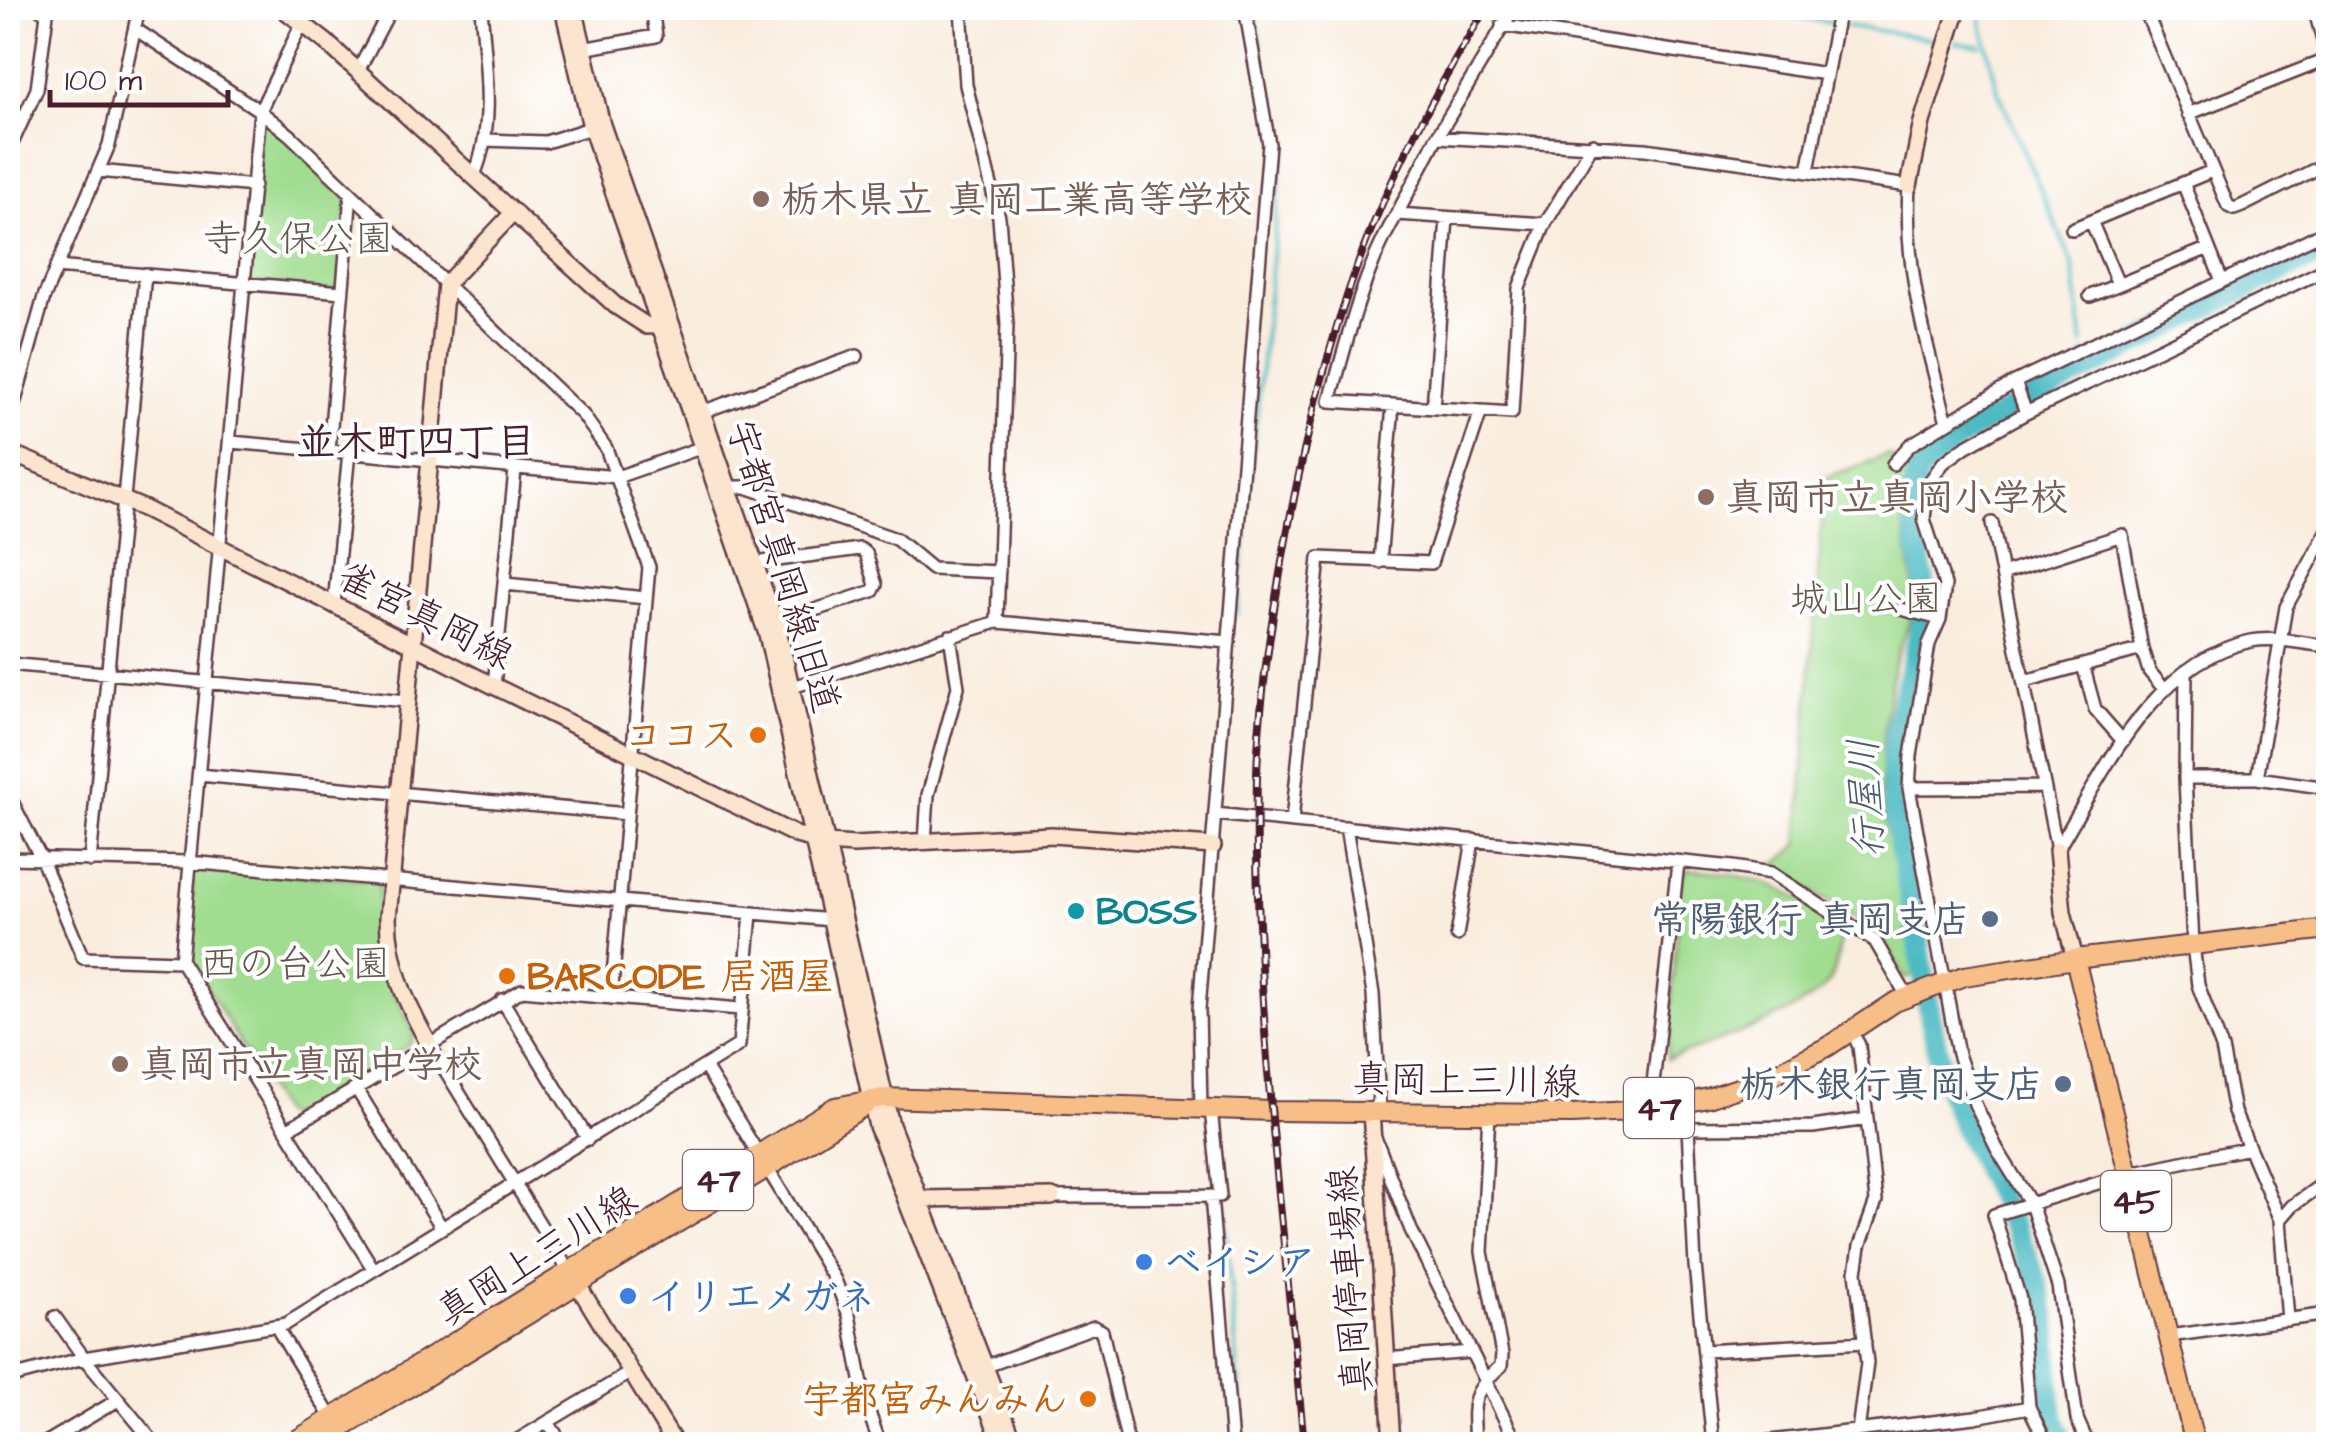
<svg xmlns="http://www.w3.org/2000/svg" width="2336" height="1452" font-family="'Architects Daughter','Klee One',sans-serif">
  <rect width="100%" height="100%" fill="#fff"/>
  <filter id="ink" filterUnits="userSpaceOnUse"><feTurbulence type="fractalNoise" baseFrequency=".01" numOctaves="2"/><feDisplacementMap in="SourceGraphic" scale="20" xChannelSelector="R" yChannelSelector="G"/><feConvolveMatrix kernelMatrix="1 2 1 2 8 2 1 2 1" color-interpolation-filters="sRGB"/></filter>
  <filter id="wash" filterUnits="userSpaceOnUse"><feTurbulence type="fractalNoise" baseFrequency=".0048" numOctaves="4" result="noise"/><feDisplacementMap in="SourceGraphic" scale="40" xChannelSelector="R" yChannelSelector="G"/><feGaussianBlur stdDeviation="2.25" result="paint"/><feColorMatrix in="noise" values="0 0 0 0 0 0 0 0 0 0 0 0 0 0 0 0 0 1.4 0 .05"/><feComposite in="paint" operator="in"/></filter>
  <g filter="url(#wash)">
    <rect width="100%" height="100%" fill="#f9edde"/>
    <path fill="#a1dd91" stroke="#767e5e" stroke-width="2.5" d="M260,111L351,194L342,292L244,283Z
      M1888,455L1916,472L1900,502L1916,604L1894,664L1883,736L1881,802L1917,974L1905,979L1882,939L1856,919L1773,867L1798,845L1825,478Z
      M201,867L380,881C377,939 382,981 415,1031L411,1044L292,1118L282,1114L187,954L193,873Z
      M1688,869C1759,874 1783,888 1843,924C1839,940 1839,965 1831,979C1812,1013 1704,1045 1667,1059L1681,876Z"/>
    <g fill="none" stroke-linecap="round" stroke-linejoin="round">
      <path stroke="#4dbbc4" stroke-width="4" d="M1728,8L1832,23
        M1978,8L1998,91L2073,264L2083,344
        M1841,25L1940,40
        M1955,42L1981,46
        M2084,353L2086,369
        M1237,614L1282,156L1254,8
        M1224,1206L1244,1444"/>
      <path stroke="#4dbbc4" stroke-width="22" d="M2064,1444C2040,1399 2055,1343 2041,1296C2021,1228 1980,1169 1954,1104C1931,1046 1925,980 1915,919C1905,865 1889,810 1893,755C1897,704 1917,657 1924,607C1930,566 1896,499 1923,467C1937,452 1955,442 1971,430L2204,309L2328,250"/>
    </g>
  </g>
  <g filter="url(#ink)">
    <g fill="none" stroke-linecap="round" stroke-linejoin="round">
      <defs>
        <path id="street" d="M961,8L966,85L999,217L1007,324L997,622
          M1514,8L1437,137L1397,214L1545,224
          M2144,8L2228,206L2234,209L2242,206L2328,163
          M2314,8L2328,59
          M302,23L260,111L181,961L374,1270
          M1502,25L1826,74
          M135,29L260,111L290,135L583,415L606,448L649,567L611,998
          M582,49L656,36L652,8
          M358,71L391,8
          M2188,114L2328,59
          M1437,137L1645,149L1909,186C1904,268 1926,344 1947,422
          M484,140L546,142L597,126
          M8,152L37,89L47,14L39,8
          M98,171L254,186
          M1808,171L1839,8
          M474,175C496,125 485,61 481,8
          M2183,183L2222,281
          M1397,214C1363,271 1348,337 1330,401L1512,413L1519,288L1545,224L1593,144
          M2091,221L2118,284
          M2072,229L2212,171
          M56,267L342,292
          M2090,296L2209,248
          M2015,382L2026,413
          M1433,408L1447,218
          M702,412L857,356
          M8,426L44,297L109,145L139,8
          M231,442L617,477L703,447
          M329,450L351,194
          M1893,464L1910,445L2015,382L2328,230
          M729,487H746L896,539L932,569L999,572
          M1992,523L2057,850
          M1380,562L1393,405
          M755,563L860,549L866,553L876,585L873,591L775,623
          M2002,574L2122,535L2142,649L2149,671L2165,690
          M505,584L646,598
          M334,604L349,452
          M1901,609L1940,619
          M8,664L407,701
          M2083,665L2095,709L2123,741
          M2186,671L2185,778L2193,945L2198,985L2222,1048L2234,1112L2280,1220L2288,1320
          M2025,681L2142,649
          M494,686L515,470
          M786,689L997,622L1229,642
          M199,775L627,814
          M2185,778H2257L2328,788
          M2257,778L2286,607L2328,530
          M1909,788L2044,787
          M8,794L42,860L83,958L181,961
          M1215,814L1733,867L1771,873L1875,941L1907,996
          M1292,821L1319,558L1431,563L1481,411
          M1346,827L1373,994L1379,1102L1371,1111
          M925,842L928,795L958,687L950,636
          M2057,850C2104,772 2152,662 2251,641C2274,636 2305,644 2328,646
          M8,858L189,862L831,920
          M90,861L145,274
          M1457,935L1473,840
          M502,1000L588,1139
          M1851,1031L1859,1045L1876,1201L1860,1246L1856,1272L1867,1363L1858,1431
          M429,1044L570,1273
          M705,1067L759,1155
          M356,1088L442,1228
          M1201,1109L1199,1009L1269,144L1245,8
          M1650,1110L1678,863
          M288,1129L522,990L740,1009
          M1376,1140L1411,1230L1517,1444
          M767,1168L835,1280L849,1315L865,1401L880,1444
          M1211,1196L1232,1444
          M1052,1197L1220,1196L1211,1109
          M2280,1220L2292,1206L2328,1180
          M55,1317L84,1358L286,1324L739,1045L751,914
          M277,1328L332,1419
          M2169,1336L2328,1314
          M1704,1351L1865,1342
          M1386,1359L1471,1352
          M981,1368L1094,1327L1102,1331L1128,1444
          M8,1378L84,1358L155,1444
          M548,1422L562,1444
          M44,1444L118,1400
          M511,1444L631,1372
          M1475,1444C1473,1405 1469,1394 1501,1366L1502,1354L1482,1252L1489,1112
          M1713,1444L1695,1265L1688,1128L1813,1127L1867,1119
          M1744,1444L1975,1417L2029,1407
          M2047,1444L2029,1407L2020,1299L1994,1215L2130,1173L2249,1148
          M2088,1444L2077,1419L2058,1286L2031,1204L1997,1149L1975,1104L1958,1054L1909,788L1911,756L1929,644L1940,619L1945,585L1924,519L1928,484L1943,463L1965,447L2026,413L2328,268"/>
        <path id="secondary" d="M282,8L326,42L616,306L647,326L667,325
          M563,8L591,127L767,634L877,1126L1002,1444
          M574,8L602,125L778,630L891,1125L1015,1444
          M1909,186L1922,122L1958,8
          M8,452L145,509L494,686L796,835L827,843L854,845L1052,835L1213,846
          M2057,850L2063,912L2075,959
          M429,1044C406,1003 389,966 388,918L446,284L514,212
          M1371,1111L1392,1444
          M919,1199L1052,1197
          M573,1277L675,1444"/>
        <path id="primary" d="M2075,959L2195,1444
          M290,1444L835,1107L883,1098L1273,1111L1572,1114L1650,1110L1708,1098L1765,1079L1827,1047L1895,1002L1964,976L2075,959L2328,929
          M316,1444L767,1168L866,1105"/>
      </defs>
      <use href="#street" stroke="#643e46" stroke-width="16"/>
      <use href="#secondary" stroke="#643e46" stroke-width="20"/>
      <use href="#primary" stroke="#643e46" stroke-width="22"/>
      <use href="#street" stroke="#fff" stroke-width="11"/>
      <use href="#secondary" stroke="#fce5cf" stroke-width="15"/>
      <use href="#primary" stroke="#f7be87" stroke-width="18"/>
      <defs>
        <path id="rail" d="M1304,1444C1283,1222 1253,998 1257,774C1259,708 1268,643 1279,579C1297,472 1321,366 1358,264C1390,175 1437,89 1486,8"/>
      </defs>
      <use href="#rail" stroke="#4a1f2b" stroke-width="8"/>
      <use href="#rail" stroke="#fff" stroke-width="4" stroke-dasharray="11" stroke-linecap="butt"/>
    </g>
  </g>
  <g fill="#8d6e63" stroke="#fff" stroke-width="4">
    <circle cx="761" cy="199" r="10"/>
    <circle cx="1706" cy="497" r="10"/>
    <circle cx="120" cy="1064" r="10"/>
  </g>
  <g fill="#e8710a" stroke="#fff" stroke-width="4">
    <circle cx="758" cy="735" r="10"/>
    <circle cx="507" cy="976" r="10"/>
    <circle cx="1088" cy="1399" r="10"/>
  </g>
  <circle fill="#0f9aa8" stroke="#fff" stroke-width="4" cx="1076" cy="911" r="10"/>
  <g fill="#5c6f8a" stroke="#fff" stroke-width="4">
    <circle cx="1990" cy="919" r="10"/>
    <circle cx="2063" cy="1084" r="10"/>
  </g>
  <g fill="#3f7fe0" stroke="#fff" stroke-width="4">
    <circle cx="1144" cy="1262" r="10"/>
    <circle cx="628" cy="1296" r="10"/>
  </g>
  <g text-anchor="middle" stroke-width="8" stroke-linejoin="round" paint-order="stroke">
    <g fill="#fff" stroke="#80626b" stroke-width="2.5">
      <rect x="1624" y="1078" width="70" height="60" rx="8"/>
      <rect x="683" y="1150" width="70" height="60" rx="8"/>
      <rect x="2101" y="1171" width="70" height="60" rx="8"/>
    </g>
    <g font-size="35" font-weight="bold" fill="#4a1f2b">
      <text x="1659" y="1120">47</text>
      <text x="718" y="1192">47</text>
      <text x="2136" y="1213">45</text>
    </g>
    <g font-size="38" font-weight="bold" fill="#785e54" stroke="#fff" text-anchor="start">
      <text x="781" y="212">栃木県立 真岡工業高等学校</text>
      <text x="1726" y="510">真岡市立真岡小学校</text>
      <text x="140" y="1077">真岡市立真岡中学校</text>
    </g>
    <g font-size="38" fill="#64584a" stroke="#fff">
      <text x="298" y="251">寺久保公園</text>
      <text x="1866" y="611">城山公園</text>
      <text x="295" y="976">西の台公園</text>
    </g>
    <g font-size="38" fill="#4a1f2b" stroke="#fff">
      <text transform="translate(784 566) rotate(73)" y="13">宇都宮真岡線旧道</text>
      <text transform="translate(426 615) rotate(27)" y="13">雀宮真岡線</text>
      <text transform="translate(1466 1080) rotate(1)" y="13">真岡上三川線</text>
      <text transform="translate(536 1255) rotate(-32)" y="13">真岡上三川線</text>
      <text transform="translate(1349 1280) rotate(-94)" y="13">真岡停車場線</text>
    </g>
    <g font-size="38" font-weight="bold" fill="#c56008" stroke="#fff" text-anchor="end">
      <text x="738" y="748">ココス</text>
      <text x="527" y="989" text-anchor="start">BARCODE 居酒屋</text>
      <text x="1068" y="1412">宇都宮みんみん</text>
    </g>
    <g font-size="38" font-weight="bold" fill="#0d838f" stroke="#fff" text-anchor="start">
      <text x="1096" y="924">BOSS</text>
    </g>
    <g font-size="38" font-weight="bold" fill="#4e5e75" stroke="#fff" text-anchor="end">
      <text x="1970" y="932">常陽銀行 真岡支店</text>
      <text x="2043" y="1097">栃木銀行真岡支店</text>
    </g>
    <g font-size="38" font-weight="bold" fill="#366cbe" stroke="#fff" text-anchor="start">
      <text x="1164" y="1275">ベイシア</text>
      <text x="648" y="1309">イリエメガネ</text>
    </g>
    <g font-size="40" font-weight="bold" fill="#4a1f2b" stroke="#fff">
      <text x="416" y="455">並木町四丁目</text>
    </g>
    <g font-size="40" font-style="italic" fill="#4b5d68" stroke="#fff">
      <text transform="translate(1865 798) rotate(-93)" y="14">行屋川</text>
    </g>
  </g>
  <rect width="2336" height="1452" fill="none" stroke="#fff" stroke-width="40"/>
  <path d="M50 90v15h178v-15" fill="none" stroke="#4a1f2b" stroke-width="5"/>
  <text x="65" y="90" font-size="30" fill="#4a1f2b" stroke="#ffffff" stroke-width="8" paint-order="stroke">100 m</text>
</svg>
